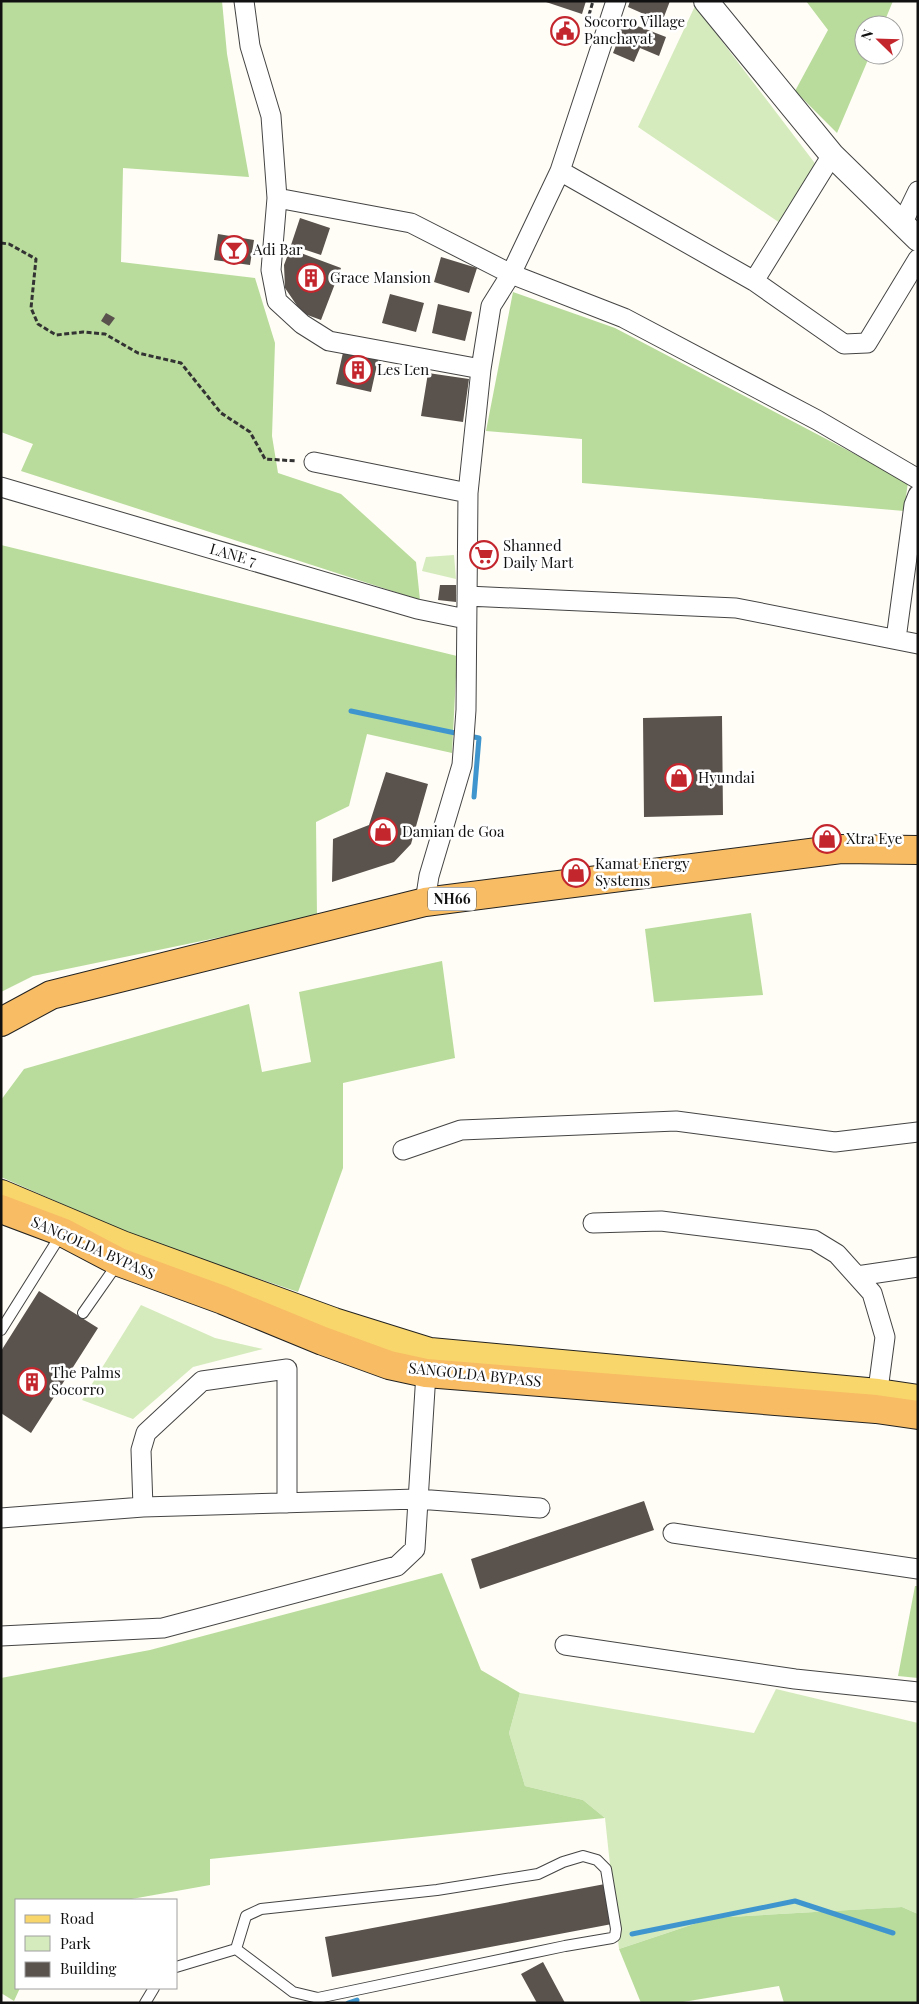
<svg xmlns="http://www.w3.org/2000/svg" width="919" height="2004" font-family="'Playfair Display',serif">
  <rect width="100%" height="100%" fill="#fffdf5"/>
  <path fill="#d5ebbd" d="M695,6L817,166L780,223L638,127Z
    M454,555L456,579L422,571L426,557Z
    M141,1305L215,1338L263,1349L193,1367L133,1419L82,1400Z
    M776,1689L918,1723V1914L902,1907L712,1918L619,1949L605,1818L583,1800L525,1786L509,1733L520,1693L754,1733Z"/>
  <path fill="#b9dc9c" d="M1,1H222L227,54L249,177L123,168L121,262L255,278L275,343L272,436L278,473L341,494L416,562L420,600L21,471L33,444L1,432Z
    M806,1H893L883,25H864V55H870L837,133L795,91L828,30Z
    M513,292L615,328L908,482L904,511L582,483V439L486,431Z
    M1,545L457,656L452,753L367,734L349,806L316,822L317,917L33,976L1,992Z
    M751,913L763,995L654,1002L645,929Z
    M442,961L455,1058L343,1083V1168L298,1292L140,1238L1,1177V1100L24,1069L249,1004L262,1072L311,1062L299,992Z
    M442,1573L481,1670L520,1693L509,1733L525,1786L583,1800L605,1818L210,1859V1885L126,1900H16V1988H20L14,2001L1,1993V1678L150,1650Z
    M915,1586H918V1678L898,1676Z
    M902,1907L918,1914V2003H784L779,1986L677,2003H641L619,1949L712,1918Z"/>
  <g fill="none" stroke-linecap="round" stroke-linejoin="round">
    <path stroke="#3f96cf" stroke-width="5" d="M351,711L460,734
      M469,736L479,738L474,797
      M632,1934L795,1901L893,1933
      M348,2003L357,2000"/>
  </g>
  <path fill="#5a524d" d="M543,1H586L582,14Z
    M630,1H670L662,22L628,7Z
    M622,20L666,37L659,56L640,48L634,62L613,53L617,43L613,42Z
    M300,218L330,228L321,255L291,245Z
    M218,234L254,240L250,265L214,260Z
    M290,249L341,268L321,320L302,313L285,288L284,265Z
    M441,257L477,268L469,293L434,282Z
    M390,294L424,303L416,332L382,323Z
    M438,304L472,312L465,341L432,333Z
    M106,313L115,318L109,326L101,321Z
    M344,348L379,356L371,392L336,384Z
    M428,373L469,379L463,422L421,416Z
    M440,585H456V602L438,600Z
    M722,716L723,815L644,817L643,718Z
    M386,772L428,784L411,844L394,862L332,882L333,839L369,825Z
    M39,1291L98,1328L31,1433L1,1413V1351Z
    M644,1501L654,1530L480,1589L471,1559Z
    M605,1884L612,1924L332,1977L325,1937Z
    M543,1962L565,2003H537L521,1974Z"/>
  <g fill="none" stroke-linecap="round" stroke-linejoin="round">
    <defs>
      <path id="service" d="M83,1313L118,1263
        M1,1330L62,1233
        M583,1856L597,1860L606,1869L616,1929L615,1936L612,1938L565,1946L318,1998L293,1992L236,1949L246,1916L261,1909L437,1890L538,1874L563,1862Z
        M176,1967L236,1949
        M145,2003L154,1988"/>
      <path id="minor" d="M244,1L250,46L271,116L277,198L271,270L277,301L302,324L329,341L481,369
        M560,171L754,281L844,344L867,343L918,259
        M277,198L411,223L511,274L624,318L817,420L918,479
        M902,224L918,191
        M754,281L832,155
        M314,462L468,493
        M1,487L417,609L466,619
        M467,596L736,608L918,644
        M896,639L914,505L918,495
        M425,902L429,876L462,765L466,710L468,493L481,369L491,306L511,274L560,171L616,1
        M403,1150L461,1130L676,1121L835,1142L918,1132
        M593,1223L661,1221L814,1240L837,1254L872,1293L885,1337L876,1405
        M857,1276L918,1267
        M143,1507L141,1450L146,1433L202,1381L287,1369V1503
        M1,1518L143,1507L417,1499L540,1508
        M673,1533L918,1569
        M1,1636L163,1628L397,1566L415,1549L426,1373
        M565,1645L795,1679L918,1692"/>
      <path id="tertiary" d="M706,1L832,155L918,239"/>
      <path id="primary" d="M1,1194L122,1245L334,1322L430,1352L878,1393L918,1399"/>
      <path id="trunk" d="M1,1022L51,995L425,902L841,849L918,850
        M1,1209L62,1232L119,1262L223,1300L323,1341L389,1365L426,1373L876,1409L918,1415"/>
    </defs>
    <use href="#service" stroke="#444" stroke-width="12"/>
    <use href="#minor" stroke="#444" stroke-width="21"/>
    <use href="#tertiary" stroke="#444" stroke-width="26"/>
    <use href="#primary" stroke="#222" stroke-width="30"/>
    <use href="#trunk" stroke="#222" stroke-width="30"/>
    <path stroke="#333" stroke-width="3" stroke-dasharray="5 2.5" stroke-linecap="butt" d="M589,15L593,1
      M1,243L9,244L36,259L31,308L38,324L56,335L83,332L105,334L138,353L181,363L221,413L250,432L265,459L297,461"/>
    <use href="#service" stroke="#fff" stroke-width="10"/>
    <use href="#minor" stroke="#fff" stroke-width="19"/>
    <use href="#tertiary" stroke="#fff" stroke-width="24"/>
    <use href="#primary" stroke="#f9d66b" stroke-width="28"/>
    <use href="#trunk" stroke="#f7bc64" stroke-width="28"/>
  </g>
  <defs>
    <symbol id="civic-ring" viewBox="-11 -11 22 22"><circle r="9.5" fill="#fff" stroke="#c4262e" stroke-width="1.5"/><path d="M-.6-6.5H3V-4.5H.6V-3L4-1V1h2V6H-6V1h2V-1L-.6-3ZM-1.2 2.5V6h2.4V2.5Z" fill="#c4262e"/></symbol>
    <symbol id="bar-ring" viewBox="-11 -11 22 22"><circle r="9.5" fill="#fff" stroke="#c4262e" stroke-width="1.5"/><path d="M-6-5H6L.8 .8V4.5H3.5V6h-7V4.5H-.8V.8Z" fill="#c4262e"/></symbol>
    <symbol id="building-ring" viewBox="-11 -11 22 22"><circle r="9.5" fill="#fff" stroke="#c4262e" stroke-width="1.5"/><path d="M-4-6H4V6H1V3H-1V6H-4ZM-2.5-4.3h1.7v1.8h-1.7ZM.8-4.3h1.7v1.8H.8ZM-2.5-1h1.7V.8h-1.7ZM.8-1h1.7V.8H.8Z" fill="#c4262e"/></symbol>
    <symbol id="supermarket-ring" viewBox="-11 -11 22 22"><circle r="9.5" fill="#fff" stroke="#c4262e" stroke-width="1.5"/><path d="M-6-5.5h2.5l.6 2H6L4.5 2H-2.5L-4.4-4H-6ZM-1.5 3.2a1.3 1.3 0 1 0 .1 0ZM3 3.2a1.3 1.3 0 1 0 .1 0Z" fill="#c4262e"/></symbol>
    <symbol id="shop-ring" viewBox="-11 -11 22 22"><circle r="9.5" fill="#fff" stroke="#c4262e" stroke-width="1.5"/><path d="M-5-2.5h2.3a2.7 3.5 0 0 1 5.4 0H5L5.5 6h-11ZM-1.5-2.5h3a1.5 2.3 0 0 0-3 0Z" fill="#c4262e"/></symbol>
  </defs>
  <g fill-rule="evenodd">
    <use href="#civic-ring" x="549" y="15" width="32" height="32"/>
    <use href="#bar-ring" x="218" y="234" width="32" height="32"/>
    <use href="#building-ring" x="295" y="262" width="32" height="32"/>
    <use href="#building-ring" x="342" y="354" width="32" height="32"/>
    <use href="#supermarket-ring" x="468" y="539" width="32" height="32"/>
    <use href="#shop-ring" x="663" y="762" width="32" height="32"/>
    <use href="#shop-ring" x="367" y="816" width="32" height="32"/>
    <use href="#shop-ring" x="811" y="823" width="32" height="32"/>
    <use href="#shop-ring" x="560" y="857" width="32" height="32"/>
    <use href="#building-ring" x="16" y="1366" width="32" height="32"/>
  </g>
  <g text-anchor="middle" stroke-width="5" stroke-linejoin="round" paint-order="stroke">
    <rect fill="#fff" stroke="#585858" stroke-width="1" x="428" y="887.5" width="48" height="23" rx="4"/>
    <g font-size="14" font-weight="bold" fill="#111">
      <text x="452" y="904">NH66</text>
    </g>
    <g font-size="15" fill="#111" stroke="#fff" text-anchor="start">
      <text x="584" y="27">Socorro Village<tspan x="584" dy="17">Panchayat</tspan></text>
      <text x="253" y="255">Adi Bar</text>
      <text x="330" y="283">Grace Mansion</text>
      <text x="377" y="375">Les Len</text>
      <text x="503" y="551">Shanned<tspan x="503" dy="17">Daily Mart</tspan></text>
      <text x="698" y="783">Hyundai</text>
      <text x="402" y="837">Damian de Goa</text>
      <text x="846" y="844">Xtra Eye</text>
      <text x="595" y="869">Kamat Energy<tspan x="595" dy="17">Systems</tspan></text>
      <text x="51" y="1378">The Palms<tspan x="51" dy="17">Socorro</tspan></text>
    </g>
    <g font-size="15" fill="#111" stroke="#fff">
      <text transform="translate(233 555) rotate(16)" y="5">LANE 7</text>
      <text transform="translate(93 1248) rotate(24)" y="5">SANGOLDA BYPASS</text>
      <text transform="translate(475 1375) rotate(6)" y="5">SANGOLDA BYPASS</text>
    </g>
  </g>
  <rect width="919" height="2004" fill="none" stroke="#111111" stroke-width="5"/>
  <rect x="15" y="1899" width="162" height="90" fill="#ffffff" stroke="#a0a0a0"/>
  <rect x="25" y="1915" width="25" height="8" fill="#f9d66b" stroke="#a0a0a0"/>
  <text x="60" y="1924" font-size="15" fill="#111111">Road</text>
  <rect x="25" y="1936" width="25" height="15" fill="#d5ebbd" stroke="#a0a0a0"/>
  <text x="60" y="1949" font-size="15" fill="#111111">Park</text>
  <rect x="25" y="1962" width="25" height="15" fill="#5a524d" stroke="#a0a0a0"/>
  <text x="60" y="1974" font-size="15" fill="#111111">Building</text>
  <g transform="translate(879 40) rotate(293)"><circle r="24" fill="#ffffff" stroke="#a0a0a0"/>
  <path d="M0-4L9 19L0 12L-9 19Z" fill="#c4262e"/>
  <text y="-8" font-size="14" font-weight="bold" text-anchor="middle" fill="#111111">N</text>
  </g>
</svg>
